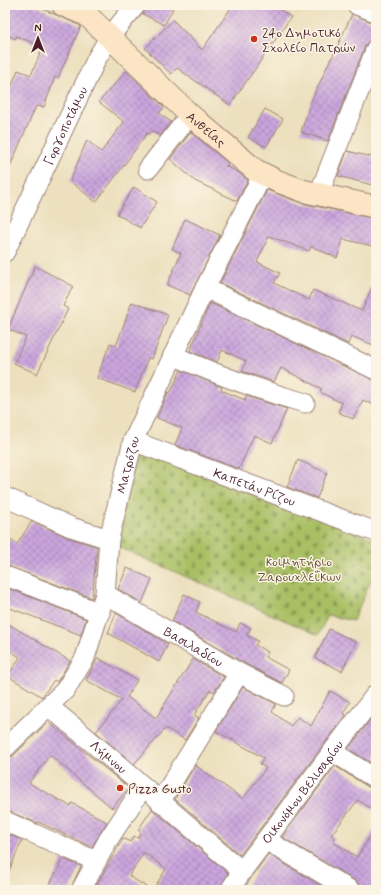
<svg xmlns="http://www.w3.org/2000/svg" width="381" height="895" font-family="Mynerve,sans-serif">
  <defs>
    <pattern id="cemetery-stones" width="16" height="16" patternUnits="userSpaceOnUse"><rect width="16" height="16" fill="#a9bf64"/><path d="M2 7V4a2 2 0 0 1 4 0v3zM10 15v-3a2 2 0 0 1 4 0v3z" fill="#8c9b53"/></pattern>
    <pattern id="building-cross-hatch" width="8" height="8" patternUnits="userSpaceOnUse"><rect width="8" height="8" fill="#cba6de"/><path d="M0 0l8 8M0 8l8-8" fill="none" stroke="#a787b4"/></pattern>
  </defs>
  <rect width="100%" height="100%" fill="#fcf5e5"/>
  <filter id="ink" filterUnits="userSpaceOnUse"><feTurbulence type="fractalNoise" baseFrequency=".025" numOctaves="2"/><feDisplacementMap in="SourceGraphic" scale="8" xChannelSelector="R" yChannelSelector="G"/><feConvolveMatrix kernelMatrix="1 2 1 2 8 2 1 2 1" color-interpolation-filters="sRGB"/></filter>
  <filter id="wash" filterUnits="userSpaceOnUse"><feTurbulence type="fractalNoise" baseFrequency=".012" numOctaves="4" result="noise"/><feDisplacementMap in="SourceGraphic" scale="16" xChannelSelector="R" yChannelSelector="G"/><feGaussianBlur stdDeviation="0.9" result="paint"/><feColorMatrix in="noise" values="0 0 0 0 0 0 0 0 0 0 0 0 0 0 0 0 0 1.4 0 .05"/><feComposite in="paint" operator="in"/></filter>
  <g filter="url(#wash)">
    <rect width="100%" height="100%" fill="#ece0be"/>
    <path fill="url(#cemetery-stones)" stroke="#7a6f48" d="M143,451L376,540V569L353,621L328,615L318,635L114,545L136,453Z"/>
    <g id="blocks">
      <path fill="url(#building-cross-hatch)" d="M5,5H34L81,26L58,78L55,77L44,107L36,106L5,178V97L8,95L18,70L31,75L43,47L16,36V39L5,34Z
        M147,5H166L173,9L164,25L143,14Z
        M233,5H273L291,17L230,105L177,68L171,74L145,48L173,20L202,50Z
        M352,14L376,24V30L373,38L366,44L328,141L301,132L310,104L331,58H332Z
        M126,71L164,107L159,113L171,122L160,136L152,131L149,134L147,133L122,168L96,202L70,181L87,140L101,152L124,122L99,102Z
        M265,109L283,119L266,147L248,137Z
        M191,132L228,163L226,166L238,172L248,180L237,201L195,181L170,159Z
        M347,151L376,158V186L338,176Z
        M134,187L157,202L140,228L117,214Z
        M267,190L301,203L376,219V247L343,239L337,258L311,246L309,251L269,236L257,262L280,273L274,283L309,300L313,290L362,311L376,277V346L351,336L348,344L220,283Z
        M185,219L220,235L190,295L167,285L181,253L172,249Z
        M35,266L73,286L63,306L68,309L37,374L14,363L26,337L8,329Z
        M132,302L168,315L152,359L148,358L135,392L97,378L110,343L116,346Z
        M210,303L376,381V406L363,400L353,419L338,412L342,403L320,392L322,389L281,368L274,382L242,371L246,361L222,350L217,362L190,351Z
        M181,370L222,387L221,390L245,400L246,396L287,409L272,443L254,435L239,469L175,445L182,428L157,418L168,392L170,393Z
        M298,460L327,473L317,498L287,487Z
        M32,521L67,537L97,547L92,598L5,565V537L17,544Z
        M127,568L152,579L142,603L118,589Z
        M5,587L86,619L81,635L5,606Z
        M184,594L200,602L196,612L236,632L240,623L251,628L247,635L258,641L255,645L268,652L265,657L289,670L282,683L244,663L172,621Z
        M116,613L168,644L159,662L108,633Z
        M5,622L70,661L57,682L54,680L42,697L8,676L20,657L5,648Z
        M329,629L356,642L342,671L315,658Z
        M98,658L137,680L127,697L156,718L193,659L224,677L214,692L210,690L194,715L199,718L185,740L166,728L134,764L96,732L122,700L86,680Z
        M243,687L276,704L272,712L291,726L298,717L311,726L330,691L350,702L343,713L346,715L240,855L175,799L195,765L243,799L266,768L260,764L264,758L216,731Z
        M376,712V766L348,749Z
        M48,722L129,788L112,808L50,755L29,783L70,806L72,803L107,822L92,847L38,822L37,823L5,810V759L13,756Z
        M335,766L370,788L376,790V812L358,800L331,835L335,838L333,842L357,857L376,827V890H361L359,884L356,881L282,837Z
        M152,809L228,873L219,890H153L166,869L144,852L129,876L151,890H94L123,838L130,842L134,836L138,838L141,833L138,830Z
        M5,833L22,840L5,881Z
        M268,854L328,890H249L245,887Z
        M63,859L81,866L70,890H47Z"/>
    </g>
  </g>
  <g filter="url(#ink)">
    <use href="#blocks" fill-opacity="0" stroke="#9b8074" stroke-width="1"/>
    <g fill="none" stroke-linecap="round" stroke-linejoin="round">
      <defs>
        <g id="street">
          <path d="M357,5L376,12"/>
          <path d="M148,169L190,115"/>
          <path d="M319,194L376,48"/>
          <path id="s1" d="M5,252L97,58L110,36L136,5"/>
          <path d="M205,288L376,370"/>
          <path d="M173,355C216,375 260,390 305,403"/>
          <path id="s2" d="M133,441L376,532"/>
          <path d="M5,497L71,527L109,539"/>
          <path d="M6,576L100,613"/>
          <path id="s3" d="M105,594L239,673L284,696"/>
          <path id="s4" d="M48,706C114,759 176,816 242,871"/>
          <path id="s5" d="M5,748L65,690L85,658L105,594L109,539L133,441L205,288L263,174"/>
          <path d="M333,752L376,779"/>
          <path d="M160,802L239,673"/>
          <path d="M5,821L96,861"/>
          <path d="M266,840L350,890"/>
          <path d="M81,890L108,840L143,787"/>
          <path id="s6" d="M230,890L242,871L376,694"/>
        </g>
        <g id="secondary">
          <path id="s7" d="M63,5L87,15L190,115L255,170L277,181L304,191L376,207"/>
        </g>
      </defs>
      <use href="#street" stroke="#9b8074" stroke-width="21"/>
      <use href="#secondary" stroke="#9b8074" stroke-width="24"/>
      <use href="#street" stroke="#fff" stroke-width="19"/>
      <use href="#secondary" stroke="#fce5c4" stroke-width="22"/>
    </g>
  </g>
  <g fill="#c8321e" stroke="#fcf5e5" stroke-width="1.5">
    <circle cx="254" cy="39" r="4"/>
    <circle cx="120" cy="788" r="4"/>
  </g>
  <g text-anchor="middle" stroke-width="3" stroke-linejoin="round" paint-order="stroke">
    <g font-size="13" fill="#4a1f2b" stroke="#fcf5e5" text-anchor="start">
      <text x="262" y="37">24ο Δημοτικό<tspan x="262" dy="15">Σχολείο Πατρών</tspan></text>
      <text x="128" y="793">Pizza Gusto</text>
    </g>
    <g font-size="13" fill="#4a1f2b" stroke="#fcf5e5">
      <text dy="5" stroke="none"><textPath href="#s1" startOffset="140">Γοργοποτάμου</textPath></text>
      <text dy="5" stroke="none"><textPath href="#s7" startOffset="191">Ανθείας</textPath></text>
      <text dy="5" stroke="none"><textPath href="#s5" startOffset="320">Ματρόζου</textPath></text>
      <text dy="5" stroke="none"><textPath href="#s2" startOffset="130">Καπετάν Ρίζου</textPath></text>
      <text dy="5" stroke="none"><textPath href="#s3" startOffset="103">Βασιλαδίου</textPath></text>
      <text dy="5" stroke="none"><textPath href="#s4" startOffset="79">Λήμνου</textPath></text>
      <text dy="5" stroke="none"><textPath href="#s6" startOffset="122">Οικονόμου Βελισαρίου</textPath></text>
    </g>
    <g font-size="13" fill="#664f3c" stroke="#fcf5e5">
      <text x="299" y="566">κοιμητήριο<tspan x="299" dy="15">Ζαρουχλεΐκων</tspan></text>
    </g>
  </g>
  <rect width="381" height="895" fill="none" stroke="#fcf5e5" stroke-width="20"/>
  <g transform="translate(38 38)" stroke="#fcf5e5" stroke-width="3" paint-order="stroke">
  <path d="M0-3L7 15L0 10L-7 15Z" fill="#4a1f2b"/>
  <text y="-6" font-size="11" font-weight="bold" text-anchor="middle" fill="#4a1f2b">N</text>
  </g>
</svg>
